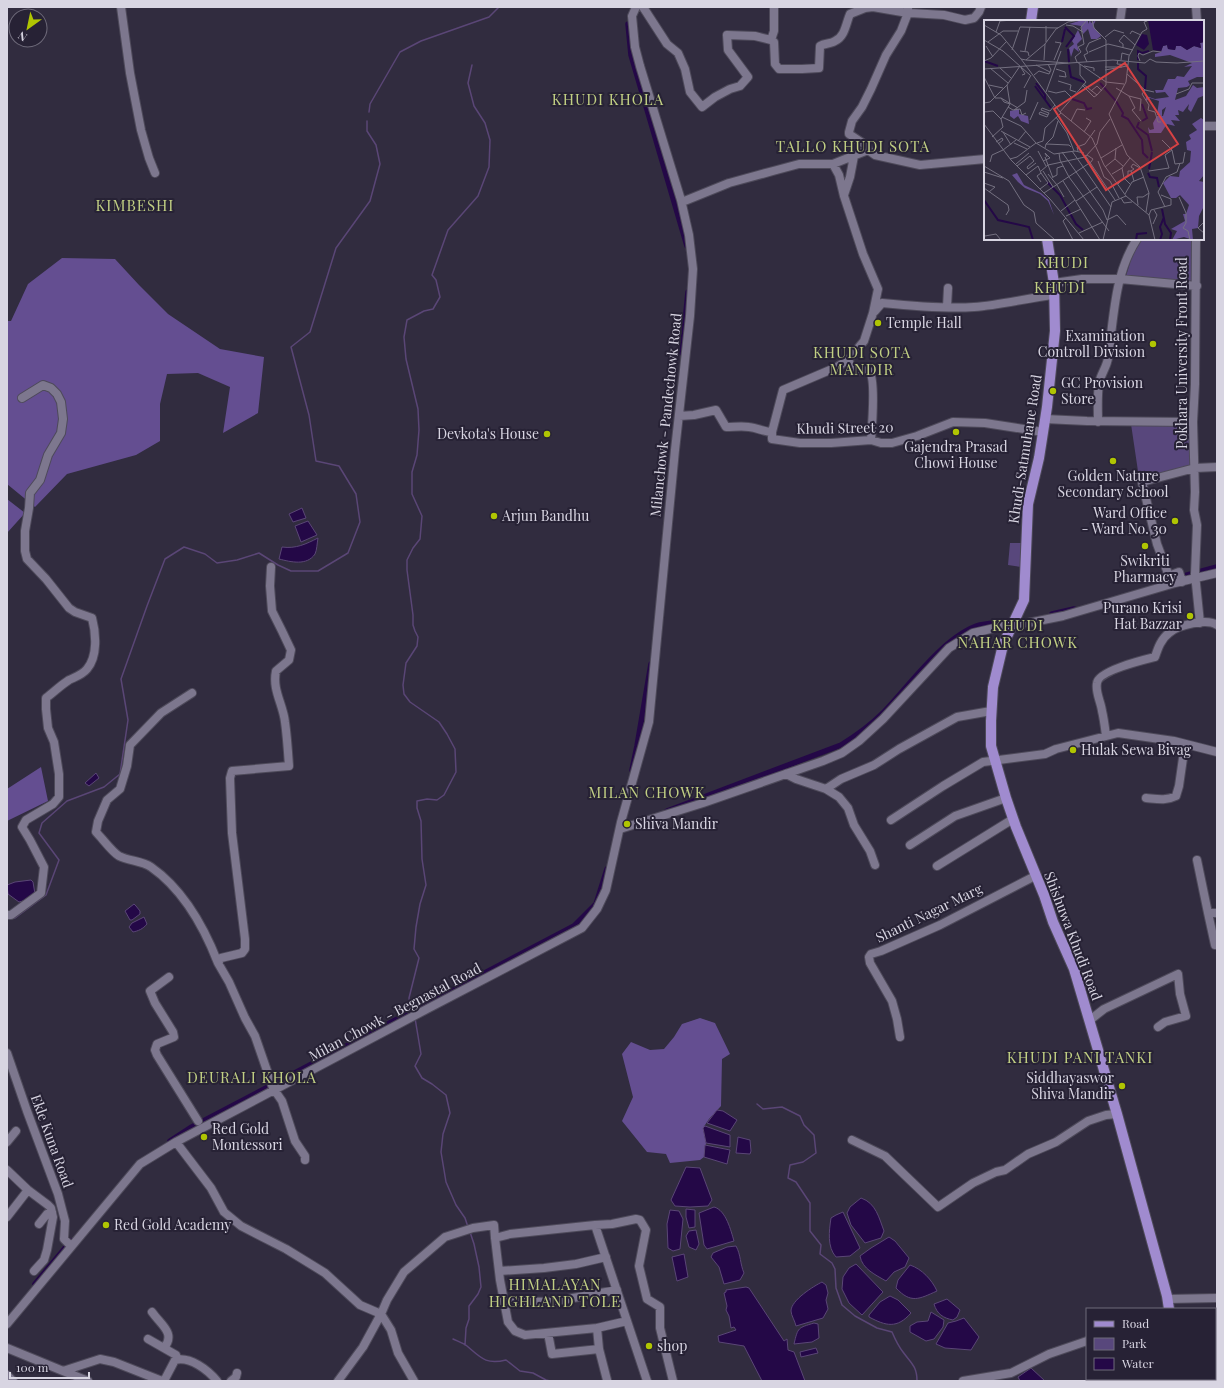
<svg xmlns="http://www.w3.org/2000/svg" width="1224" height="1388" font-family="'Playfair Display',serif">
  <rect width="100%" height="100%" fill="#312c3f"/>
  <path fill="#58477c" d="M1142,239H1194V284L1126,276L1132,256Z
    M1131,424L1191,425L1192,466L1139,478Z
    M1010,543H1022L1021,567L1008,565Z"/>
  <path fill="#644e91" d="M62,258L115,259L139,285L168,314L220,349L264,357L258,413L223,433L230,387L198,373L167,374L160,404V441L136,455L67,474L35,507L7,484V321H11L28,284Z
    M7,499L25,513L7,533Z
    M41,767L48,801L7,821V789Z
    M700,1018L715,1023L730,1054L722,1059L721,1106L709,1119L703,1128L706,1143L704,1157L700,1160L670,1163L666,1154L647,1152L622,1121L633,1097L622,1054L631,1042L650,1050L664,1049L674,1037L682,1024Z"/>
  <path fill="#240847" stroke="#5a4676" d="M302,508L306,518L293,522L289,514Z
    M308,521L317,535L301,542L295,526Z
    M318,538C317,543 317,550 315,554C307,566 291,562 279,559L282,547C296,549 306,544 318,538Z
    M96,773L99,778L89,786L85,783Z
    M31,880L33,882L35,894L27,900L19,902L8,894L7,885L15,882Z
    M134,904L136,906L140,911V914L132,920H130L125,911Z
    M144,917L147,924C143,929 138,931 133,932L129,927L132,923Z
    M717,1110L723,1111L737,1120L730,1131L707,1123Z
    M705,1126L730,1135V1147L706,1143L703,1128Z
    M738,1137L750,1140L751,1151L750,1154L736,1153Z
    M705,1145L730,1150L727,1164L704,1157Z
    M686,1167L700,1168L712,1200L708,1206L690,1207L675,1206L671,1200Z
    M861,1198C876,1203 879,1218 884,1231L881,1238L865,1243L851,1225L847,1213L850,1207Z
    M714,1207C726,1210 731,1231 734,1241L707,1249L704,1245L699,1213Z
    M686,1209L695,1210V1227L689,1228L686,1217Z
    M670,1210L679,1211L683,1219L680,1249L673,1251L668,1248L667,1224Z
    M843,1212L860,1248L850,1256L836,1257C827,1247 829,1231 831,1218L836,1215Z
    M696,1230L699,1244L696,1250L689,1247L686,1236L689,1231Z
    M889,1237L895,1241L909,1258L905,1267L894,1272L886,1281C876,1275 862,1269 860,1256L871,1248Z
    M736,1246C741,1255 740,1264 744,1273L740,1280L724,1284L719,1267L711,1257L713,1253L727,1247Z
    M684,1254L688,1277L677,1281L672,1257Z
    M856,1264L883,1292L862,1315L849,1303L842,1289L843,1277L849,1268Z
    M910,1265C922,1269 932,1280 937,1291C919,1299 911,1304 896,1288L898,1280Z
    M822,1282L826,1285L828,1293L826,1300L828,1309L823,1318L796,1326C795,1321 791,1315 791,1311C791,1300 814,1286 822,1282Z
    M746,1287L749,1288L784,1341L787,1339L788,1350L794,1352L805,1381H762L744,1346L719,1342L718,1336L736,1330L734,1327L731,1328L729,1316L726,1310L727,1306L724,1293L726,1292V1290Z
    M890,1296L898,1300L911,1313C897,1329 886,1326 869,1317V1315L880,1302Z
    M947,1299L960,1310L957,1317L953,1320C943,1318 937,1314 934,1304Z
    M931,1312L944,1320L943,1327L934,1339L926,1341L910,1332V1326L917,1322L928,1321Z
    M964,1318L979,1337L971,1350L945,1348L936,1344L948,1323L956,1321Z
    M814,1323L818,1324L819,1338L812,1342L794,1344C798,1327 798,1328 814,1323Z
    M816,1348L818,1353L801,1357L800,1352Z
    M1031,1368L1045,1381H1020L1018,1377Z"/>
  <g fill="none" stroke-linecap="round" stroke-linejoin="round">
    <path stroke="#5a4676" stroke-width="1.5" d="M369,112L370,104L400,52L421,41L489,17L499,7
      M13,918H15L46,895L59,860L39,833L42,823L67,801L104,787L120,774L128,720L121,679L147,606L165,559L184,547L205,554L217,563L237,560L259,553L278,565L291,571H318L348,553L360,522L356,494L339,466L316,461L309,415L291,347L310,332L336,248L370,201L380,164L376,145L367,131V121
      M413,1013L410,1006L409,998L419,958L414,949L416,927L420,904L426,885L422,859L421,821L417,808V801L427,799L437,800L444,795L456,772L455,749L447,734L439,722L410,702L404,694L403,685L406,663L417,646L418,637L415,631L413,625V615L407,570V560L413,548L420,539L422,516L412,494V472L417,455L419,430L418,409L406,359L404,337L407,320L424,311L433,309L440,297L436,280L432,275L448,230L478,196L489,167L490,140L485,123L474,106L468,83L472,65
      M415,1018L421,1054L415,1066L422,1078L432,1084L446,1095L450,1113L443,1134L441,1152L446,1182L456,1205L465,1218L468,1227
      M757,1104L763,1109L782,1107L800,1116L804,1125L814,1135L816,1153L803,1162L790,1165L788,1178L796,1182L810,1203V1231L821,1245L820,1254L832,1263L835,1269L836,1288L842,1305L855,1316L877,1328L892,1332C895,1339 899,1347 903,1352C911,1363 917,1366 917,1381
      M453,1339C457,1341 463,1343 467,1346C481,1358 486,1365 506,1360L520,1371L533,1373L546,1380L550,1381
      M465,1345L466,1328L469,1319V1306L478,1294L481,1287L479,1267L474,1244L470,1232"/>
    <path stroke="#240847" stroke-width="5.5" d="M628,24L631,55L687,246
      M682,353L688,292
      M1156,585L1180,577L1217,567
      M1052,614L1074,609
      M632,770L637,746L651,664
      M667,811L841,745C856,736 871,725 884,712C909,686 945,635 980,625C989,623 1000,622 1010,621
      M170,1141L190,1128L574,926L596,904L607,869
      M35,1284L71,1241"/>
    <defs>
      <path id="minor" d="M121,7L130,73L141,130L149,158L155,173
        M643,7L667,44L678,53L685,69L690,92L702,107L715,97L730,89L740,86L748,77L728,50L727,35L755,36L771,40L774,31V7
        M908,7V13H910L944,15L965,20L974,18L979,12L981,7
        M1196,7L1197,21
        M1120,21L1122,7
        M771,40L774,42L775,64L779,69H802L819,68L820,46C825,43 831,44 835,41C845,37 846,23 850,14L865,8L873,7L908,13L901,31L886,55L871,89L862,107L852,121L849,132V134L867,146L868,150
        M1203,126H1217
        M833,164L839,175L844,196L863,254L878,289L873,313L864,341L849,359L837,367L783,390L772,432V439L800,443H831L871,440L881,443H892L917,436L953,422L985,423L1043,432
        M844,195L850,177L854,156
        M682,202L729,183L773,171L799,164H833L868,150L875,155L920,165L985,159
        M1196,239L1195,384L1193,422L1195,492L1194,510L1197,525L1195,574L1200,623
        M1054,283L1082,279H1120L1197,286
        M947,307L948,288
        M875,311L882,303C912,306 944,309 974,307C1001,305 1027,298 1054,295
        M849,359L850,370L869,371C876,378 872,427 871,440
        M679,416L694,415L716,410L726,427C734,427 742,426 749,427C758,428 764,432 772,432
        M1045,419L1087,421L1193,422
        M1098,422C1098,410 1097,396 1099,384C1100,375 1107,367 1108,358C1114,318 1114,274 1137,239
        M271,567L270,586L272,611L282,631L291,650L289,660L276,671C272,690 283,704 285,722C287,736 288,751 289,766L232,771L230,778L232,833L245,939V949L242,953L221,958L218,963L229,982L245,1018L255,1036L273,1088L282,1101L295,1141L305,1156V1160
        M1182,582L1179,572L1169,576L1157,544L1142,482L1195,468L1217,467
        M192,693L161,713L130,745L127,766L120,789L107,800L98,821L96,832C102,838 112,852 119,856C129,861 142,861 151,867C184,890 204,927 218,963
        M1106,736C1105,728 1104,719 1102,711C1101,702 1095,692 1097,683C1098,671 1143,660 1155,657C1158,648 1161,639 1169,633C1178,625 1207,618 1217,625
        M786,774L796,779L826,789L839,797L848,808L854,825L870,851L875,865
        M826,789L841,779L874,765L899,749L957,717L991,711
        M1146,798C1157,799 1166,801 1176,796L1179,786L1185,744
        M891,820L943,786L983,762L1045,754L1056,749L1118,733L1174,741L1217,752
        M620,829L703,803L823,761L842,753L859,741L883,719L949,648L973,633L1012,624L1028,623L1063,616L1175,583L1217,573
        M910,845L955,816L1006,798
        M1197,860L1208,913
        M937,866L1013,819
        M7,915H11L41,893L44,867L30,840L22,827L26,820L53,804L59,797V774L54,742L48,728L46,709V698C54,692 61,685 69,680C75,677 82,675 87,669C98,656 96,633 92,618L75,612L69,608L46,579L27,559L25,551V531L29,508L30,493L40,480L48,455L61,433L63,419L61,402L57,394L51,388L43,385L22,398
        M1215,945L1208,913H1217
        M169,977L150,991L155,1003L173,1032L174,1037L157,1044L155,1050L157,1055L198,1121
        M1090,1020L1104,1009L1178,974L1180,994L1186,1016L1165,1022L1158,1027
        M900,1037L897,1019L892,1001L870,963L869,957L871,954L881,951L940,925L1035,876
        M7,1053L27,1111L58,1194L65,1221L64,1239L71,1246
        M852,1140L885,1156L938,1207L973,1183L996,1172L1005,1170L1028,1154L1056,1142L1088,1121L1106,1115L1117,1114
        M7,1142L16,1131
        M176,1142L211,1188L224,1212L241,1226L286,1249L325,1273L360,1305L381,1314L391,1330L398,1353L414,1381
        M7,1170L28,1190L48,1205L51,1208L53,1217L47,1250L44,1260L34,1271
        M7,1217L28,1190
        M39,1224L47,1214L52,1212
        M495,1238L500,1280L508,1322L515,1331L525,1335L597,1328L627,1321
        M499,1271L544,1268L576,1264L606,1257
        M1167,1299L1217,1298
        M505,1301L551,1302L617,1290
        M152,1312C161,1325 176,1333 164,1348
        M7,1324L140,1164L176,1142L427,1009L582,928L597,909L606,890L621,822L649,722L675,450L690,316L693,269L689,235L681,200L640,66L635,47L632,16L636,7
        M597,1328L599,1349L607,1380
        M548,1333L552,1354L599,1349
        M148,1339L176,1355L177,1359
        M7,1348L63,1371L100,1359L114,1362L162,1381
        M63,1371L88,1381
        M7,1375L13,1381
        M164,1381L175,1360C190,1356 208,1370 217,1381
        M231,1381L236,1377L237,1373
        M338,1381L363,1347L381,1314L387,1300L404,1272L445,1237L473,1228L494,1225L495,1238L510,1234L595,1225
        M647,1381L595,1225L612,1224L636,1219L640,1220L646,1230L639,1266L647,1299L660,1307V1328L673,1381
        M963,1381L1011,1373L1049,1354L1087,1341"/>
      <path id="major" d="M1031,21L1033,7
        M1047,239L1054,283L1055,331L1047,407L1039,458L1028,504L1024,600L1003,645L993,687L991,721V746L1006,798L1016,827L1044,895L1053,922L1074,969L1117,1114L1167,1296L1169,1309
        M1173,1379V1381"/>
    </defs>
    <use href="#minor" stroke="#4e4a5a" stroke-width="10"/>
    <use href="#major" stroke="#4e4a5a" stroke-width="12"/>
    <use href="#minor" stroke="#7d778e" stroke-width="8"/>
    <use href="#major" stroke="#a08bcf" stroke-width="10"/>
  </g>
  <g fill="#b0c502" stroke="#272235" stroke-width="1.5">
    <circle cx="878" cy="323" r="4"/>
    <circle cx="1153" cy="344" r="4"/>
    <circle cx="1053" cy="391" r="4"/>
    <circle cx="956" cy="432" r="4"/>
    <circle cx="547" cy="434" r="4"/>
    <circle cx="1113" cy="461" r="4"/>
    <circle cx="494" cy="516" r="4"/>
    <circle cx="1175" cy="521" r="4"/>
    <circle cx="1145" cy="546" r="4"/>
    <circle cx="1190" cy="616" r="4"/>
    <circle cx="1073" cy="750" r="4"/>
    <circle cx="627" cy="824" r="4"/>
    <circle cx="1122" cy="1086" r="4"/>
    <circle cx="204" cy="1137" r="4"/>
    <circle cx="106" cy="1225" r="4"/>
    <circle cx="649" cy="1346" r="4"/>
  </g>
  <g text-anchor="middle" stroke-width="4" stroke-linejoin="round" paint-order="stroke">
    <g font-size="14" fill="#d8d5e2" stroke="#272235" text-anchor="start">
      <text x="886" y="328">Temple Hall</text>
      <text x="1145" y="341" text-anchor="end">Examination<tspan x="1145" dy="16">Controll Division</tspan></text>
      <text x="1061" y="388">GC Provision<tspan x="1061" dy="16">Store</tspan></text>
      <text x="539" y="439" text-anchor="end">Devkota's House</text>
      <text x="956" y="452" text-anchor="middle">Gajendra Prasad<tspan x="956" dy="16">Chowi House</tspan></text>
      <text x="1113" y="481" text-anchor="middle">Golden Nature<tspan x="1113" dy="16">Secondary School</tspan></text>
      <text x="1167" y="518" text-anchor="end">Ward Office<tspan x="1167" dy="16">- Ward No. 30</tspan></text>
      <text x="502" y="521">Arjun Bandhu</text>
      <text x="1145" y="566" text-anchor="middle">Swikriti<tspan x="1145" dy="16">Pharmacy</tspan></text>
      <text x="1182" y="613" text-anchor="end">Purano Krisi<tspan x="1182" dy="16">Hat Bazzar</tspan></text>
      <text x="1081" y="755">Hulak Sewa Bivag</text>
      <text x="635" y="829">Shiva Mandir</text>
      <text x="1114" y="1083" text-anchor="end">Siddhayaswor<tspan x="1114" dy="16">Shiva Mandir</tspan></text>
      <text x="212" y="1134">Red Gold<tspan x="212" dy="16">Montessori</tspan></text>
      <text x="114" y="1230">Red Gold Academy</text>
      <text x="657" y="1351">shop</text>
    </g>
    <g font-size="14" fill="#d8d5e2" stroke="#272235">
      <text transform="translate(1182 353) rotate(-90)" y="5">Pokhara University Front Road</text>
      <text transform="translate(666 415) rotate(-84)" y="5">Milanchowk - Pandechowk Road</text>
      <text transform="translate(845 428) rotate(-1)" y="5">Khudi Street 20</text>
      <text transform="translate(1025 449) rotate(-81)" y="5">Khudi-Satmuhane Road</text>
      <text transform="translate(929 913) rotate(-26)" y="5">Shanti Nagar Marg</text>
      <text transform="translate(1073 936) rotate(69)" y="5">Shishuwa Khudi Road</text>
      <text transform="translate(395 1012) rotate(-28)" y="5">Milan Chowk - Begnastal Road</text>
      <text transform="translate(52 1141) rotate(70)" y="5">Ekle Kuna Road</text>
    </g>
    <g font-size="15" letter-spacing="1" fill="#c1cf83" stroke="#272235">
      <text x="608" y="105">KHUDI KHOLA</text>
      <text x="853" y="152">TALLO KHUDI SOTA</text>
      <text x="135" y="211">KIMBESHI</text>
      <text x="1063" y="268">KHUDI</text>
      <text x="1060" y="293">KHUDI</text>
      <text x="862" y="358">KHUDI SOTA<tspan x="862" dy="17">MANDIR</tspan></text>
      <text x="1018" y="631">KHUDI<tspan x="1018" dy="17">NAHAR CHOWK</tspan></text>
      <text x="647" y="798">MILAN CHOWK</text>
      <text x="1080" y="1063">KHUDI PANI TANKI</text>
      <text x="252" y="1083">DEURALI KHOLA</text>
      <text x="555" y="1290">HIMALAYAN<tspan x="555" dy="17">HIGHLAND TOLE</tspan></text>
    </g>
  </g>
  <g transform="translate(984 20)">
    <rect width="220" height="220" fill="#312c3f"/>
    <path d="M98,0H104V4L106,0L107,3L112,0L109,6L117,16L113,19H107L104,9L99,14L97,6L85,4ZM94,10L98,19L93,24L95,32L90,28L87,37L85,28L90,24L88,21ZM220,22V57H213L204,61L206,65L203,67L194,68L191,80L202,76L209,65L213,68L220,67L219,76L214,78L207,92L204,89L205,84L199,92L194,90L195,95H191L196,101L187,100L191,106L183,104L177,113H165L164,107L166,110L170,109L169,103L173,96H179L182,87L178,90V96L173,95L175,81L166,78L162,81V76L171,79L185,77L181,72L172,73L171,70H179L184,59H191L193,56L200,57L208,46L200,47L208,43L186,35L171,37V34L177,32L179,26L183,25L184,29L191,30L192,26H197L203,30L210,26L217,28L216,23ZM35,89V94L44,96L45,104L37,101L34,96L30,99L26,96V91ZM217,98L220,100V155L215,161L220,162V186L215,196L214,208L208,209L209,220L200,217L188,220L193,211L187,209L201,201L199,194H202L205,185L196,175L192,178H187L179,163L186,156L195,157L196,151L206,142L207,131L203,130L202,122L207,119L205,115L213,110L208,104ZM33,153L40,165L57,173L65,180L70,195L64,181L56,174L41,168L34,162L28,155Z" fill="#644e91"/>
    <path d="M164,0H220V22L216,23L217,28L210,26L203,30L197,26H192L191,30L184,29L183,25L179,26L177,31L169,30ZM158,14L163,15L165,24L160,30L152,25Z" fill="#240847"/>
    <path fill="none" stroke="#240847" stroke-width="2" d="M81,7L90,16L82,27M78,22L81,9M84,29L85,42M154,40V31L158,33L165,31M0,41L14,46M154,43V49L162,56L161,69M85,45L87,57L100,62M52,63L61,75V80M116,63L132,81L139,93L138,96L144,99L158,120L159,133L164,138M51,66L67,88M88,79L100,83L103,89L108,88M158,84L163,98L158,101M155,102L153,107L164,115L168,131M165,149L168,132M164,153L166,157L173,158L175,167M63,162L76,175L92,204L99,210M0,180L14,200L45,207L49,220M178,189L181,204L187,213L186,220M152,220L153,214L163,213M176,220L178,214L176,207L180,197"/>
    <path fill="none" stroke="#747080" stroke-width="1" d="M103,0L97,7L100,24L94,27L97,32L91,37L93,42L122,62L140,64M108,0L110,8L122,20V65L113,75M0,5L17,15L37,39M82,5L89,6L99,12M62,6V22M12,12L16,1L29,0M146,14L148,11L157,15M140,15L151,25M121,17L130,10L140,13M0,20L19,31L46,55M4,22L19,11H34M2,26L9,37M139,28V24L135,21L140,15M28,30L36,7L74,8M36,31L44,32L45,36M41,31L46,7M105,32L124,24L149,30M37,39L76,92L108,118L120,145L142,176L165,195L171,220M37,39L42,40L61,24L72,9L84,2L97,0M42,40L84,43M60,40L61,24M70,40L77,23L71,22M134,40L133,44L144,45M137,40L138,33L145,35M0,41L7,38L22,22M156,41L154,36L155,33L159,35L169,31L177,32M103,42L100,35L104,33L102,29L105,23L117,18M52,45L66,52M100,46L110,48V51M121,47H138M6,48L24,63M16,48L27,58M0,49L129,40L161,43L166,39L172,42L193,43L220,41M72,49L81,52L82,57L75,56M121,50L143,46M143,54L161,70L170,72M50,55L55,51L65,54L67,50L64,44M0,57L11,78H17L20,82L26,84M74,61L87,65L86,70L92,72M5,65L19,68M98,65L110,77L113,75L99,64M40,68L47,55M132,68L145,76L151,88L148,90L157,101M161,70L158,74L165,85L164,90L171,92L174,102H177M64,71L72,73L81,71L88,78M107,71L113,66L118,71M62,72L77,31M192,74L205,69L208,63H220M145,76L157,79L156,91M17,78L34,88M0,83L6,82L23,65L36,46L41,54L38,55M24,87L29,90L36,89L38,95L42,93M30,90L41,82L43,70M0,92L9,91L17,99M76,92L102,62L96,55V44M64,95L63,97L55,94L56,92L64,95L65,93L57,90L58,88L66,91L71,85M18,97L37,106L52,123L70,134L91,131L100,133M72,97L83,113L90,131M46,100L54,82M87,101L93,89L101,90M0,104L27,140L66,179L100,220M17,111L46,127M19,112L27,125M100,112L107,101L102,98M8,117L19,107L17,99L26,84L23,65M178,120L188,130L191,144L199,143L201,132M34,121L42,111M12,122L18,118L19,120L14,124M30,123L43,129M53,123L59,121L61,108L77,93M62,124L69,117L74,101M61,128L62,124L85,125L87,127M132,128L131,139L139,146M19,130L32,120M54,131L62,146M88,131L127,187M94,131L93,127L101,124L111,110M78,132L119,190L123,200L133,195L142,205M75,133L76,140L85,157L125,211M101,135L131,180M61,137L69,158M117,138L138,125M26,139L33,137L52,123M59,141L66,138L61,133L63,137M114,141L120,157L126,161L135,178M6,142L8,135L19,130M32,144L45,133M0,146L25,161L40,185L50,192L52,203L71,220M33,146L46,136L50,141L43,147L44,149L52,143M121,147L131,139M138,148L140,158L144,155V151H147M57,151L64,145L101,137L113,124L116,112L126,99M59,151L69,167M165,151L185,148L181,135L188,130M0,152L19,158M64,154L73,165M128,154L138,148L146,138M42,155L54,146L57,153L53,156L57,162M69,157L73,155V148L79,146M79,161L116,220M150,161L147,151L150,149L147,147L149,144L156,148M0,163L11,167L5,172M134,164L140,158L146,164M73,165L80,177M0,168L24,185L25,190L22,195M56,169L64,163L57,153M60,173L107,142L109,139L103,135M141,174L148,162L160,157M195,177L202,193V203L199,208L204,211L206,220M137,178L140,183L148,182M92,181L113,167M154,185L153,177H159L165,173M181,187L174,172L182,157L193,152L196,143M77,191L91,180M162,192L165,173L156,147L143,135L125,94L142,62L145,36L158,12L163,9L160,2L163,1M165,195L167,190L187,185V179L177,175M82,196L97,189M82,198L79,201L89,220M220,202L214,208L220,213M169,204L173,195L170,190M95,213L119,202M1,216L12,214L17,220M119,220L128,182L142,176"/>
    <path fill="#d64244" fill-opacity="0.15" stroke="#d64244" stroke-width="2" d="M141,43L194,124L122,170L70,89Z"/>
    <rect width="220" height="220" fill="none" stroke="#d8d5e2" stroke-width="2"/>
  </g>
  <rect width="1224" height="1388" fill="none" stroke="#d8d5e2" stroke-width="16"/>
  <rect x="1086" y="1308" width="130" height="72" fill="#272235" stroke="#6e6a7a"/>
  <rect x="1094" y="1321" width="20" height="6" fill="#a08bcf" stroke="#6e6a7a"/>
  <text x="1122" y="1328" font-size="12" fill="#d8d5e2">Road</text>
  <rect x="1094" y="1338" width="20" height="12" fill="#58477c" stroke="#6e6a7a"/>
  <text x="1122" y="1348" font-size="12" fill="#d8d5e2">Park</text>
  <rect x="1094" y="1358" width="20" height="12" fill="#240847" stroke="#6e6a7a"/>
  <text x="1122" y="1368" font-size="12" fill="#d8d5e2">Water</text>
  <g transform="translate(28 28) rotate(213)"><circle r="19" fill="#272235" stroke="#6e6a7a"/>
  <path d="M0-3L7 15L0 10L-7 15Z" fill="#b0c502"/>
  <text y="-6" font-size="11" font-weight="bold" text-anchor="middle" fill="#d8d5e2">N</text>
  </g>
  <path d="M10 1372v6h79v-6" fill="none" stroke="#d8d5e2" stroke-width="2"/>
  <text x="16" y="1372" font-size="12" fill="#d8d5e2" stroke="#272235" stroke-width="3" paint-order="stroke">100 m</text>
</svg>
